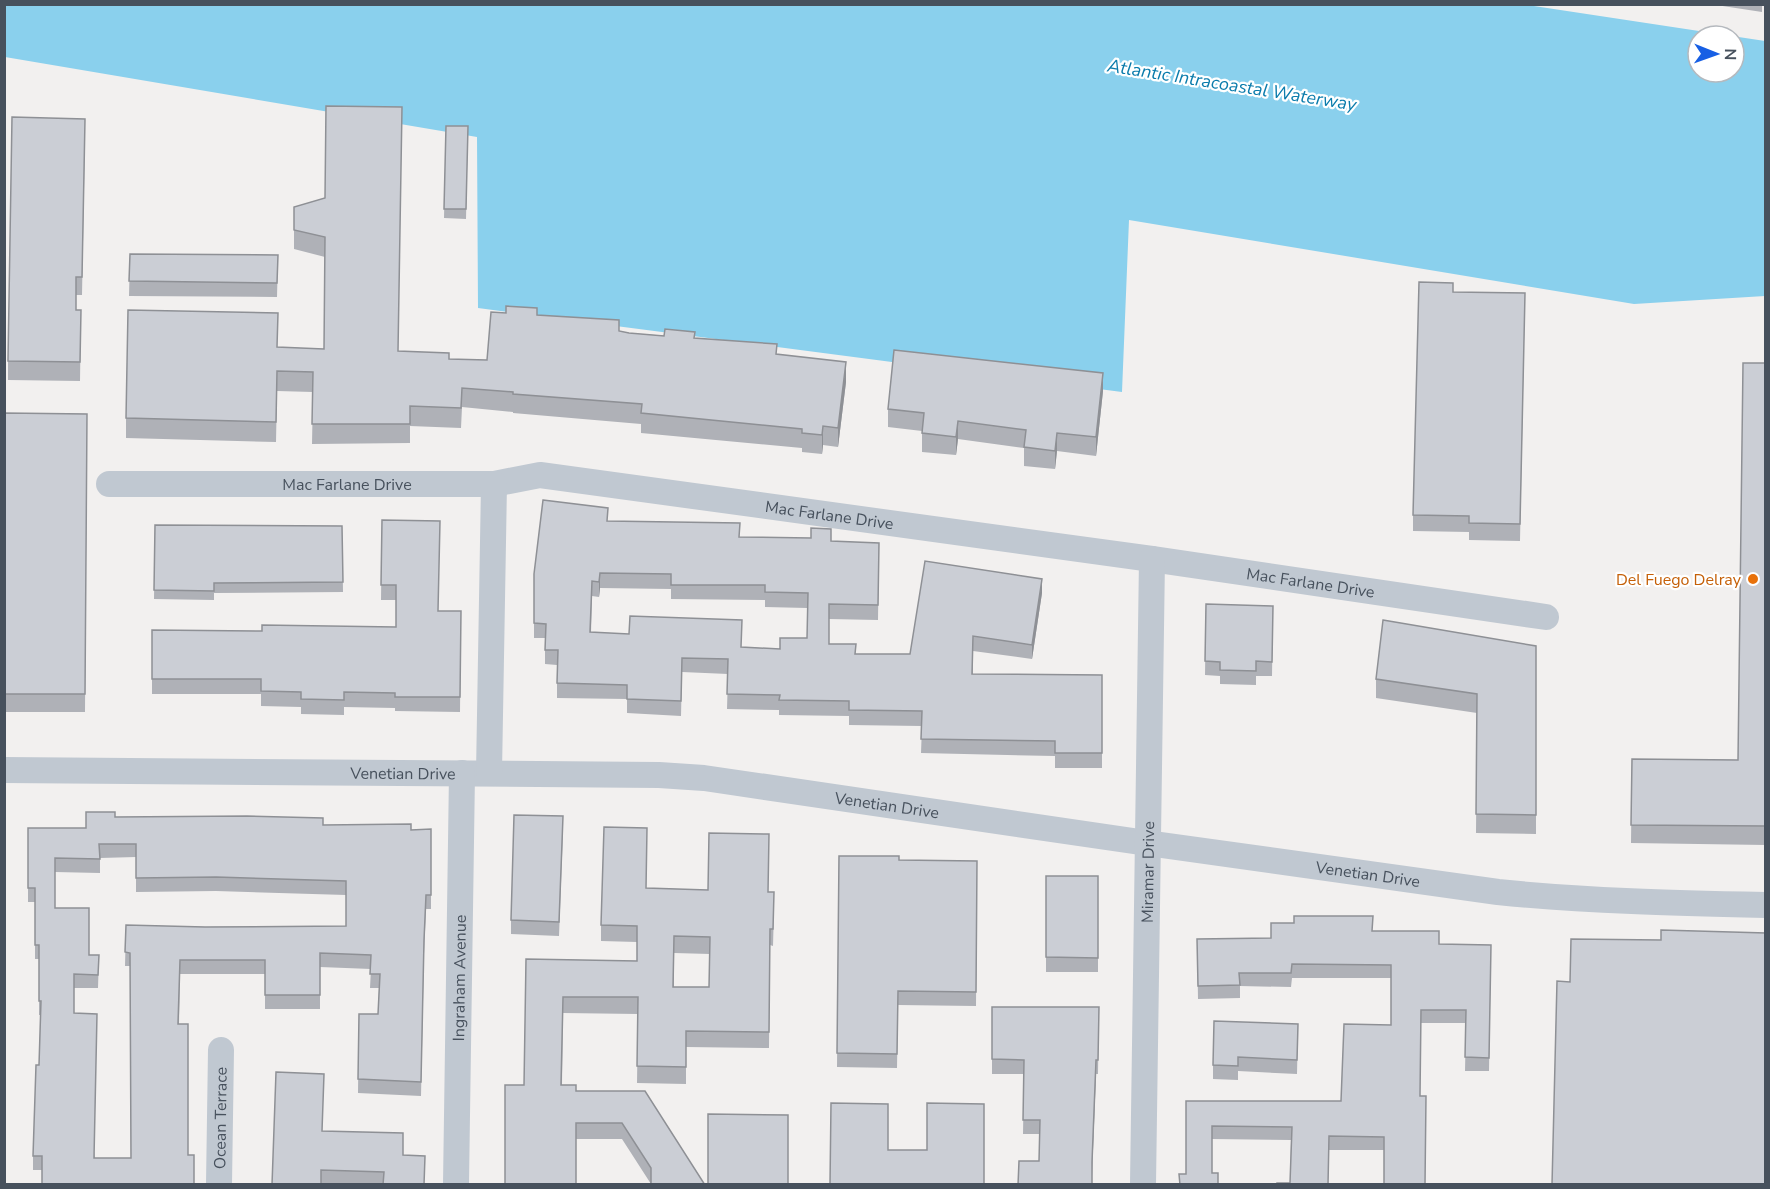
<svg xmlns="http://www.w3.org/2000/svg" width="1770" height="1189" font-family="'Nunito Sans',sans-serif">
  <rect width="100%" height="100%" fill="#f2f0ef"/>
  <path fill="#8ad0ed" fill-rule="evenodd" d="M1520,4L1765,41V296L1634,304L1129,220L1122,392L478,308L477,137L5,57L4,5ZM1698,36H1734V72H1698Z"/>
  <g fill="none" stroke-linecap="round" stroke-linejoin="round">
    <g stroke="#c0c8d1" stroke-width="26">
      <path id="s1" d="M109,484H494L540,475L1152,559L1546,617"/>
      <path id="s2" d="M4,770L659,775L704,778L1147,843L1498,892C1587,901 1676,903 1766,905"/>
      <path d="M489,773L494,484"/>
      <path id="s3" d="M219,1184L221,1050"/>
      <path id="s4" d="M456,1184L462,773"/>
      <path id="s5" d="M1143,1184L1152,559"/>
    </g>
  </g>
  <path fill="#afb1b7" fill-rule="evenodd" d="M1716,4H1762V12L1716,5Z
    M446,126H468L466,219L444,218Z
    M85,137L82,295H76V310H81L80,381L8,380V361Z
    M325,198L398,351L449,359L487,360L537,315L629,333L695,338L777,354L846,382L838,447L823,445L822,454L802,452V448L641,433V424L513,413V412L462,407L461,428L410,426V443L312,444L313,392L277,391L276,442L126,438V418L278,347L324,349L325,257L294,249V207Z
    M130,254L278,255L277,297L129,296Z
    M1453,292L1525,293L1520,541L1469,540V532L1413,531V515Z
    M1766,363V845L1631,843L1632,759L1738,760Z
    M1103,391L1096,456L1057,451L1055,469L1024,466V448L958,439L956,455L922,452V431L888,427V409Z
    M4,413L87,414L85,712H4Z
    M382,520L438,611H461L460,712L395,711V708L344,707V715L301,714V707L261,706V694H152V630L262,631L396,627V600H381Z
    M608,521L739,537L831,541L879,543L878,620L829,619V644L856,654H910L1042,593L1032,659L973,651V674L1102,675V768H1055V756L921,753L922,726L849,725V716L779,715V710L727,709L728,674L682,672L681,716L627,713V699L557,698V665L545,664V638H534V574ZM600,588L671,589V599L765,600V607L807,608V638L780,649L741,647L591,633L592,596L599,597Z
    M155,525L342,526L343,592L214,593V600L154,599Z
    M1206,604L1273,606L1272,676H1256V685L1220,684V676L1205,675Z
    M1536,646V834L1476,833L1477,713L1376,698V679Z
    M115,817L323,825L411,830L431,829V909H426L424,954L421,1096L358,1093L359,1014H378L379,988H370L371,969L320,967V1009H265V974H180L179,1024L188,1155L42,1170H33V1156L39,1065L41,1015H39V959H35V902H28V828H86ZM136,857V892L216,891L346,895V926L205,927L126,925L125,966H130L131,1158H95L74,1013V988H98L99,955H89L55,908V872L100,873V858Z
    M563,831L559,936L511,934V920Z
    M647,845L646,888L768,892L774,909L773,946L770,945L769,1048L686,1047V1084L637,1083L638,1014L563,1013L562,1085L576,1091H645L705,1185L651,1184L622,1139H576L524,1085L526,959L637,961V942L601,941V925ZM674,953L710,954L709,987H674Z
    M839,856L899,860L977,861L976,1006L898,1005L897,1068L837,1067Z
    M1046,876H1098V972H1046Z
    M1373,931L1439,944L1491,945L1489,1071H1465L1466,1023H1421L1384,1150H1329L1290,1183L1291,1140L1212,1139L1186,1174V1101H1341L1391,1025V978H1292L1291,987L1240,986V998L1198,999L1197,939L1271,938Z
    M992,1007H1099L1098,1074H1096L1039,1161V1134H1023L1024,1074H992Z
    M1298,1024L1297,1074L1238,1071V1080L1213,1079V1065Z
    M323,1131L403,1155L425,1185H272Z"/>
  <path fill="#8e9095" d="M846,362V382L838,447V428Z
    M1103,373V391L1096,456V437Z
    M958,421V439L956,455V437Z
    M823,426V445L822,454V435Z
    M1057,433V451L1055,469V451Z
    M600,573V588L599,597V582Z
    M1042,579V593L1032,659V645Z
    M1096,1060V1074L1092,1176V1162Z"/>
  <path fill="#cbced5" stroke="#8e9095" stroke-width="1.5" fill-rule="evenodd" d="M326,106L402,107L398,351L449,353V359L487,360L491,312L506,313V306L537,308V315L619,320V331L629,333L664,336L665,329L695,332L694,338L777,344L776,354L846,362L838,428L823,426L822,435L802,433V429L641,413L642,404L513,394V392L462,388L461,408L410,406V424H312L313,372L277,371L276,422L126,418L128,310L278,313L277,347L324,349L325,237L294,230V207L325,198Z
    M12,117L85,119L82,277H76V310H81L80,362L8,361Z
    M446,126H468L466,209H444Z
    M130,254L278,255L277,283L129,281Z
    M1419,282L1453,283V292L1525,293L1520,524L1469,523V516L1413,515Z
    M894,350L1103,373L1096,437L1057,433L1055,451L1024,447L1026,430L958,421L956,437L922,433L924,413L888,409Z
    M1743,363H1766V826L1631,825L1632,759L1738,760Z
    M4,413L87,414L85,694H4Z
    M543,500L608,508L607,521L740,523L739,537L811,538V528L831,529V541L879,543L878,605L829,604V644H856L855,654H910L925,561L1042,579L1032,645L973,636L972,674L1102,675V753H1055V741L921,739L922,711L849,710V701L779,700L780,695L727,694L728,659L682,658L681,701L627,699V685L557,683L558,650H545L546,624L534,623V574ZM600,573L671,574V585H765V592L808,593L807,638H780V649L741,647L742,620L630,616L629,634L590,632L592,581L599,582Z
    M382,520L440,521L438,611H461L460,697H395V693L344,692V700L301,699V692L261,691V679H152V630L262,631V625L396,627V585H381Z
    M155,525L342,526L343,582L214,583V591L154,590Z
    M1206,604L1273,606L1272,662L1256,661V671L1220,670V662L1205,661Z
    M1383,620L1536,646V815L1476,814L1477,694L1376,679Z
    M86,812H115V817L247,816L323,818V825L411,824V830L431,829V895H426L424,940L421,1082L358,1079L359,1014H378L380,974H370L371,955L320,953V995H265V960H180L178,1024H188V1155H194V1185H42V1156H33L36,1065H39L41,1001H39V945H35V888H28V828H86ZM99,844H136V878L216,877L346,881V926L205,927L126,925L125,952L130,953L131,1158H94L97,1014L74,1013V974L98,975L99,955H89V908H55V858L100,859Z
    M514,815L563,816L559,922L511,920Z
    M604,827L647,828L646,888L708,890L709,833L769,834L768,892H774L773,929H770L769,1032L686,1031V1067L637,1066L638,997H563L561,1085H576V1091H645L705,1185H651V1168L622,1123H576V1185H505V1085H524L526,959L637,961V926L601,925ZM674,936L710,937L709,987H673Z
    M839,856H899V860L977,861L976,992L898,991L897,1054L837,1053Z
    M1046,876H1098V958L1046,957Z
    M1294,916H1373L1372,931H1439V944L1491,945L1489,1058L1465,1057L1466,1010H1421L1420,1096H1426L1425,1185H1384V1137L1329,1136L1328,1185H1277V1183H1290L1292,1127L1212,1126V1173H1218V1185H1180L1179,1174H1186V1101H1341L1344,1024L1391,1025V965L1292,964L1291,973H1239L1240,985L1198,986L1197,939L1271,938V923H1294Z
    M1661,930L1766,933V1185H1552L1557,981L1570,982L1571,939L1661,940Z
    M992,1007H1099L1098,1060H1096L1092,1162V1185H1018L1019,1161H1039L1040,1120H1023L1024,1060L992,1059Z
    M1214,1021L1298,1024L1297,1060L1238,1057V1066L1213,1065Z
    M276,1072L324,1074L322,1131L403,1133V1155L425,1156L424,1185H383L384,1172L321,1170V1185H272Z
    M831,1103L888,1104V1150H927V1103L984,1104V1185H830Z
    M708,1114L788,1115V1185H708Z"/>
  <circle fill="#e8710a" stroke="#fff" stroke-width="2" cx="1753" cy="579" r="6"/>
  <g text-anchor="middle" stroke-width="4.5" stroke-linejoin="round" paint-order="stroke">
    <g font-size="16" fill="#47515d" stroke="#fff">
      <text dy="6" stroke="none"><textPath href="#s1" startOffset="238">Mac Farlane Drive</textPath></text>
      <text dy="6" stroke="none"><textPath href="#s1" startOffset="724">Mac Farlane Drive</textPath></text>
      <text dy="6" stroke="none"><textPath href="#s1" startOffset="1210">Mac Farlane Drive</textPath></text>
      <text dy="6" stroke="none"><textPath href="#s2" startOffset="399">Venetian Drive</textPath></text>
      <text dy="6" stroke="none"><textPath href="#s2" startOffset="885">Venetian Drive</textPath></text>
      <text dy="6" stroke="none"><textPath href="#s5" startOffset="312">Miramar Drive</textPath></text>
      <text dy="6" stroke="none"><textPath href="#s2" startOffset="1371">Venetian Drive</textPath></text>
      <text dy="6" stroke="none"><textPath href="#s4" startOffset="206">Ingraham Avenue</textPath></text>
      <text dy="6" stroke="none"><textPath href="#s3" startOffset="66">Ocean Terrace</textPath></text>
    </g>
    <g font-size="16" fill="#c56008" stroke="#fff" text-anchor="end">
      <text x="1741" y="585">Del Fuego Delray</text>
    </g>
    <g font-size="18" font-style="italic" fill="#0b7cac" stroke="#fff">
      <text transform="translate(1232 85) rotate(9)" y="6">Atlantic Intracoastal Waterway</text>
    </g>
  </g>
  <rect width="1770" height="1189" fill="none" stroke="#47515d" stroke-width="12"/>
  <g transform="translate(1716 54) rotate(91)"><circle r="28" fill="#ffffff" stroke="#b5b9be" stroke-width="1.5"/>
  <path d="M0-4.5L10 22L0 15L-10 22Z" fill="#175fe4"/>
  <text y="-9" font-size="16" font-weight="bold" text-anchor="middle" fill="#47515d">N</text>
  </g>
</svg>
